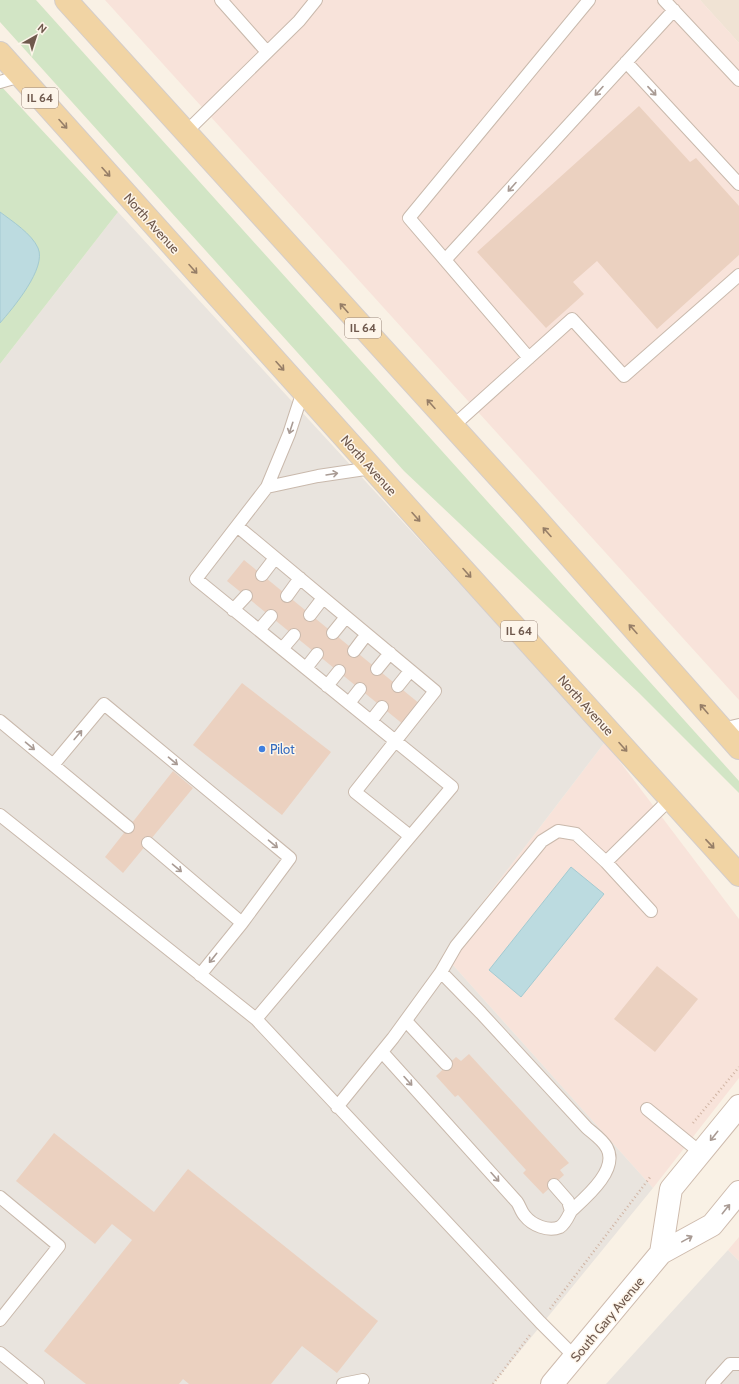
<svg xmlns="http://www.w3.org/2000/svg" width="739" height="1384" font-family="Cabin,sans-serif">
  <rect width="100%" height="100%" fill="#f9f1e5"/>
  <path fill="#f0e3d4" d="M700,0H739V43Z"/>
  <path fill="#f8e3da" d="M105,0H700L739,43V700Z
    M605,742L739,919V1078L653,1188L443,954Z
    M739,1237V1261L728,1250Z"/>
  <path fill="#e9e4de" d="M118,212L605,742L443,954L653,1188L493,1384H0V364Z
    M728,1250L739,1261V1384H606Z"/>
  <path fill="#d2e5c5" d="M0,0H36L739,781V793L639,693L404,471L0,22Z
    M0,85L118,212L0,364Z"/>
  <path fill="#bcdbe0" stroke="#a3cad1" d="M0,212C12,221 32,234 38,248C47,268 13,308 0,323Z
    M571,867L604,894L521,997L489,970Z"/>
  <path fill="#ebd1c0" d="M639,106L690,162L696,158L739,206V255L657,329L597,261L573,282L584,294L546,328L477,252Z
    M244,560L420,704L404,725L227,581Z
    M242,683L331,752L282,815L193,745Z
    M173,771L193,788L123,873L105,857Z
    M657,966L698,999L655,1052L614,1019Z
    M469,1054L569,1163L560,1170L564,1175L543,1194L523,1173L526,1170L458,1095L455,1097L436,1076L456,1057L461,1061Z
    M54,1133L154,1212L188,1169L378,1321L337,1373L302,1346L271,1384H189L183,1379L179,1384H86L44,1351L132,1240L112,1224L95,1244L16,1181Z"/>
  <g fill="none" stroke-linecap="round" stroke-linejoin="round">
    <defs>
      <path id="service" d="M221,0L267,52
        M664,0L739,80
        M626,62L739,184
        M0,82L21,76
        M185,133L299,21L316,0
        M445,260L674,10
        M529,358L409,218L589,0
        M303,391L289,434L267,487L318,476L372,468
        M452,427L572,319L624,376L739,275
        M267,487L196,579L452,787L256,1019L540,1322L575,1357
        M237,526L435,691L355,792L410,836
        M262,575L275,558
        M287,596L300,578
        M233,610L246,596
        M310,615L323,598
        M259,630L271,616
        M333,633L346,617
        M282,649L294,635
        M354,651L366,635
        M306,668L317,654
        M377,669L390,653
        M327,686L339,671
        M398,686L410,671
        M349,703L360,689
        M0,721L128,827
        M371,721L382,707
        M722,729L739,725
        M53,765L104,704L290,858L242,923
        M0,815L256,1019
        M148,843L242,923L200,975
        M651,911L606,862L670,799
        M441,972L456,946L542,841L558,831L576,834L606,862
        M406,1021L446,1064
        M382,1052L517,1202C520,1206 521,1212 525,1216C532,1225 548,1232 560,1227C565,1224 568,1217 571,1211L568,1201L554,1185
        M337,1107L393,1038L441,972L481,1013L587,1128C594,1134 603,1140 607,1148C619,1170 585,1198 571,1211
        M647,1109L701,1153
        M0,1197L59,1246L0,1320
        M0,1353L38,1384
        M343,1384L363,1380
        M712,1384L730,1364H739"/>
      <path id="secondary" d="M661,1253L671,1189L739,1106
        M552,1384L661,1253L712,1225L739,1192"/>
      <path id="primary" d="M66,0L526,507L739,748
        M0,53L440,544L739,875"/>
    </defs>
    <use href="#service" stroke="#c9b9ac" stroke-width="14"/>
    <use href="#secondary" stroke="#cebbad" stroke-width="24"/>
    <use href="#primary" stroke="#d4cdca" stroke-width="24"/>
    <path stroke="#d0b4a3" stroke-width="2.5" stroke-dasharray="1 3" stroke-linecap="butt" d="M693,1123L739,1067
      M550,1309L651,1176
      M493,1384L530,1335"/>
    <use href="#service" stroke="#fff" stroke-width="12"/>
    <use href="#secondary" stroke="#fff" stroke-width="22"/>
    <use href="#primary" stroke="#f1d4a4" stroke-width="22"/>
  </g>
  <defs><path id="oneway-shaft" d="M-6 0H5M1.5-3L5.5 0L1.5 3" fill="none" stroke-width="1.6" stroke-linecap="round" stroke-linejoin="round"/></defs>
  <g stroke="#a99b94">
    <use href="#oneway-shaft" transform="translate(599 91) rotate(132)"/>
    <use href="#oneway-shaft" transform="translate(652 91) rotate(47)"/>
    <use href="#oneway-shaft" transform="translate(512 187) rotate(132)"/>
    <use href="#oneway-shaft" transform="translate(291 428) rotate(108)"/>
    <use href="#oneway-shaft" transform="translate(332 474) rotate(-9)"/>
    <use href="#oneway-shaft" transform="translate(78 735) rotate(-50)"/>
    <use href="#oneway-shaft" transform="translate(30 746) rotate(40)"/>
    <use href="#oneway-shaft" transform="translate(173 761) rotate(40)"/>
    <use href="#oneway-shaft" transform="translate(273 844) rotate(40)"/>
    <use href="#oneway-shaft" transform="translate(177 868) rotate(40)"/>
    <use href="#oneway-shaft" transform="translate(213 958) rotate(129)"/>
    <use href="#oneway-shaft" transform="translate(408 1081) rotate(48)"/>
    <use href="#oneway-shaft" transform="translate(714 1136) rotate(129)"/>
    <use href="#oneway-shaft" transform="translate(495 1177) rotate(48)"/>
    <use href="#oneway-shaft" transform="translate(726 1209) rotate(-51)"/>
    <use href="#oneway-shaft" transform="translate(687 1239) rotate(-29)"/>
  </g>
  <g stroke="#967e67">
    <use href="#oneway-shaft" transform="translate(63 124) rotate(48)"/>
    <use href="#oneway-shaft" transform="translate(106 172) rotate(48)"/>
    <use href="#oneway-shaft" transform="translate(193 269) rotate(48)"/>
    <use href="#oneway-shaft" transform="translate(344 308) rotate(-132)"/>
    <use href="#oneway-shaft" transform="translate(280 366) rotate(48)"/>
    <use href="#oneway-shaft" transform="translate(431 404) rotate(-132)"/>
    <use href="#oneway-shaft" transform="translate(416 517) rotate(48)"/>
    <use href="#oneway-shaft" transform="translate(547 532) rotate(-132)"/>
    <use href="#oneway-shaft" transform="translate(467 573) rotate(48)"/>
    <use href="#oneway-shaft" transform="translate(633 629) rotate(-132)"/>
    <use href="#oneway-shaft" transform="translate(704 709) rotate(-131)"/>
    <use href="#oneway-shaft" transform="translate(623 747) rotate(48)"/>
    <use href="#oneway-shaft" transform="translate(710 844) rotate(47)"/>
  </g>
  <circle fill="#3f7fe0" stroke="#fdf5ea" stroke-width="1.5" cx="262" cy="749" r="4"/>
  <g text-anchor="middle" stroke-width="3" stroke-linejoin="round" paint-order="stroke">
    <g fill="#fdf5ea" stroke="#9a887c" stroke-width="1">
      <rect x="22" y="88" width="36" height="20" rx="3"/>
      <rect x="345" y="318" width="36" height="20" rx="3"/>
      <rect x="501" y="621" width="36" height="20" rx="3"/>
    </g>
    <g font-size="12" font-weight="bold" fill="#6f594d">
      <text x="40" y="102">IL 64</text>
      <text x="363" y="332">IL 64</text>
      <text x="519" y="635">IL 64</text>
    </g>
    <g font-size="13" fill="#6f594d" stroke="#fdf5ea">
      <text transform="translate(152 223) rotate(48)" y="5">North Avenue</text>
      <text transform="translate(369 465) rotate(48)" y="5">North Avenue</text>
      <text transform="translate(586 705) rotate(48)" y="5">North Avenue</text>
      <text transform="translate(607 1319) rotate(-50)" y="5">South Gary Avenue</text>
    </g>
    <g font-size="13" fill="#366cbe" stroke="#fdf5ea" text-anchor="start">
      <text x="270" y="754">Pilot</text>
    </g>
  </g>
  <g transform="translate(36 36) rotate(39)" stroke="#fdf5ea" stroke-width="3" paint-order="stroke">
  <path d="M0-3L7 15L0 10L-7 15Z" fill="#6f594d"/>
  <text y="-6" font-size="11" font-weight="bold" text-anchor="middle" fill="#6f594d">N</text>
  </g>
</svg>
